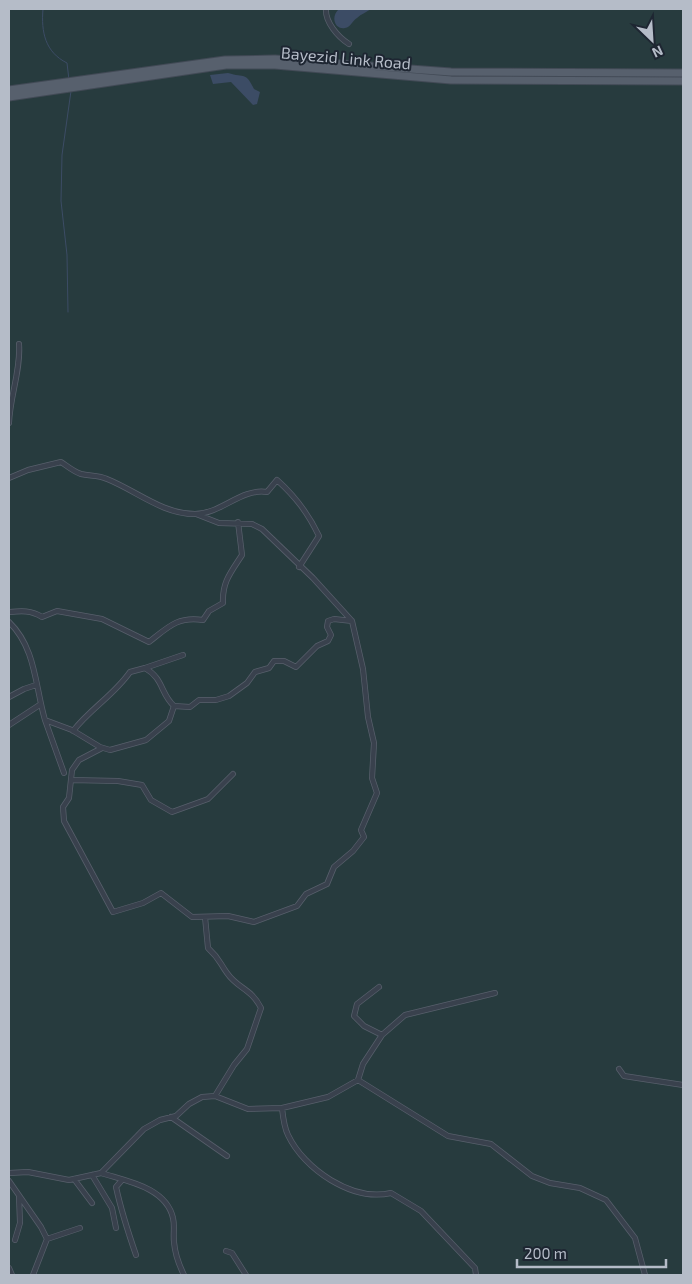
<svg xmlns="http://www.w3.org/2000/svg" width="692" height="1284" font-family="'Exo 2',sans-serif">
  <rect width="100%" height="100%" fill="#252f3d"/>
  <path fill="#273b3e" d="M9,9H683V1275H9Z"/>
  <path fill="#3c4c65" d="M339,9H371C367,12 361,14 357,18C352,21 351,27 345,28C335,30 330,17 339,9Z
    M228,73C245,78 246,72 254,89L260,92L257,104L253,105L231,82L213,84L210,75Z"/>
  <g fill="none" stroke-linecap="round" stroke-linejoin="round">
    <path stroke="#3c4c65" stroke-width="1" d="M43,9C41,32 45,52 67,63L69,80
      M68,312L67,255L61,201L62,155L71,91"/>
    <defs>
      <path id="minor" d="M326,9C325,22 338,37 349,44
        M9,423C10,396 21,370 19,344
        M9,478L28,470L61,462C67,466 74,472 81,474C90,476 99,475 107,479C137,491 162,514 195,514C221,514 241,488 267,492L277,480C296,497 308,513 319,536L299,567
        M9,612C21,611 31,610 42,617L57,611L102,619L149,642C168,627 178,616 203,620L209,611L223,603C222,582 231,572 242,555L238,522
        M9,622C36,648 35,686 45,720L72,730L100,747L110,750L146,740L169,721L174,706L190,707L199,700H216L229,696L247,683L255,672L269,668L274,661H284L296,667L317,646L328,641L331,635L327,627L328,621L334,619L352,621
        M145,668L183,655
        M9,697L24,689L36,685
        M45,720L64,773
        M9,725L41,704
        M73,731C90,709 114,695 130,672L145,668C164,679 160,693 174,706
        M102,748L79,760L72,770L69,798L63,807L64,821L113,912L143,903L161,893L192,917L228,916L254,922L297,906L306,894L327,884L334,867L353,851L364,837L361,830L377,793L372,778L374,743L368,717L363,669L352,621L313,578L262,529L252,524L219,523L196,514
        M71,780L118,781L142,785L151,800L172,812L208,799L233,774
        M205,917L208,948C220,959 219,962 227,973C238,989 251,988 261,1008L247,1049L234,1065L215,1096
        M379,987L357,1004L354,1016L364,1026L382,1035
        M619,1069L624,1076L683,1085
        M358,1080L363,1064L382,1035L405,1015L495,993
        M282,1108C283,1117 284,1127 288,1135C304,1169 352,1202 391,1193L421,1211L475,1268L476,1275
        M171,1117L227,1156
        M9,1173L28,1172L69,1180L101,1173L144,1129L160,1120L176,1116L189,1104L202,1097L215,1096L248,1109L282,1108L328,1097L358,1080L448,1136L491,1144L532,1176L550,1183L580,1188L606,1200L635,1238L645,1275
        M101,1173C126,1181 166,1187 173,1218C175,1226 173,1234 174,1242C175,1254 179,1265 184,1275
        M92,1175L112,1208L116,1228
        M74,1179L92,1203
        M122,1180L116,1187C121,1210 128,1232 136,1255
        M9,1181L41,1227L47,1239L33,1275
        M47,1239L80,1228
        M15,1240L20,1223L19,1196
        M226,1251L232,1253L246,1275
        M9,1268L12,1275"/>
      <path id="primary" d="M9,90L225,60L275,59L451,72L683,73
        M9,97L226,65H275L451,80L683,81"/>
    </defs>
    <use href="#minor" stroke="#575f6b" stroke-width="6"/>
    <use href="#primary" stroke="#424a56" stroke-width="9"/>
    <use href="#minor" stroke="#39414d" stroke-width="4.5"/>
    <use href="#primary" stroke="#57606d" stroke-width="7"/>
  </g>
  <g text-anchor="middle" stroke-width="4" stroke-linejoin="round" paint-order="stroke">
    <g font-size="16" fill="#b5bcc8" stroke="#1e2632">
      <text transform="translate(346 58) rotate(5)" y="6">Bayezid Link Road</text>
    </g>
  </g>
  <rect width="692" height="1284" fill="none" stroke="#b5bcc8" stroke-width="20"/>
  <g transform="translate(652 40) rotate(155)" stroke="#1e2632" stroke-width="4" paint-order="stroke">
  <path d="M0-4L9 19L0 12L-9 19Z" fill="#b5bcc8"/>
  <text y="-8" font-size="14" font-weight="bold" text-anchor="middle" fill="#b5bcc8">N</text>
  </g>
  <path d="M517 1259v8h149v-8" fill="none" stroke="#b5bcc8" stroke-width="2.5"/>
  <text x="524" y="1259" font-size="15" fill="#b5bcc8" stroke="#1e2632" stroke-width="4" paint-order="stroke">200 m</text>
</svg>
